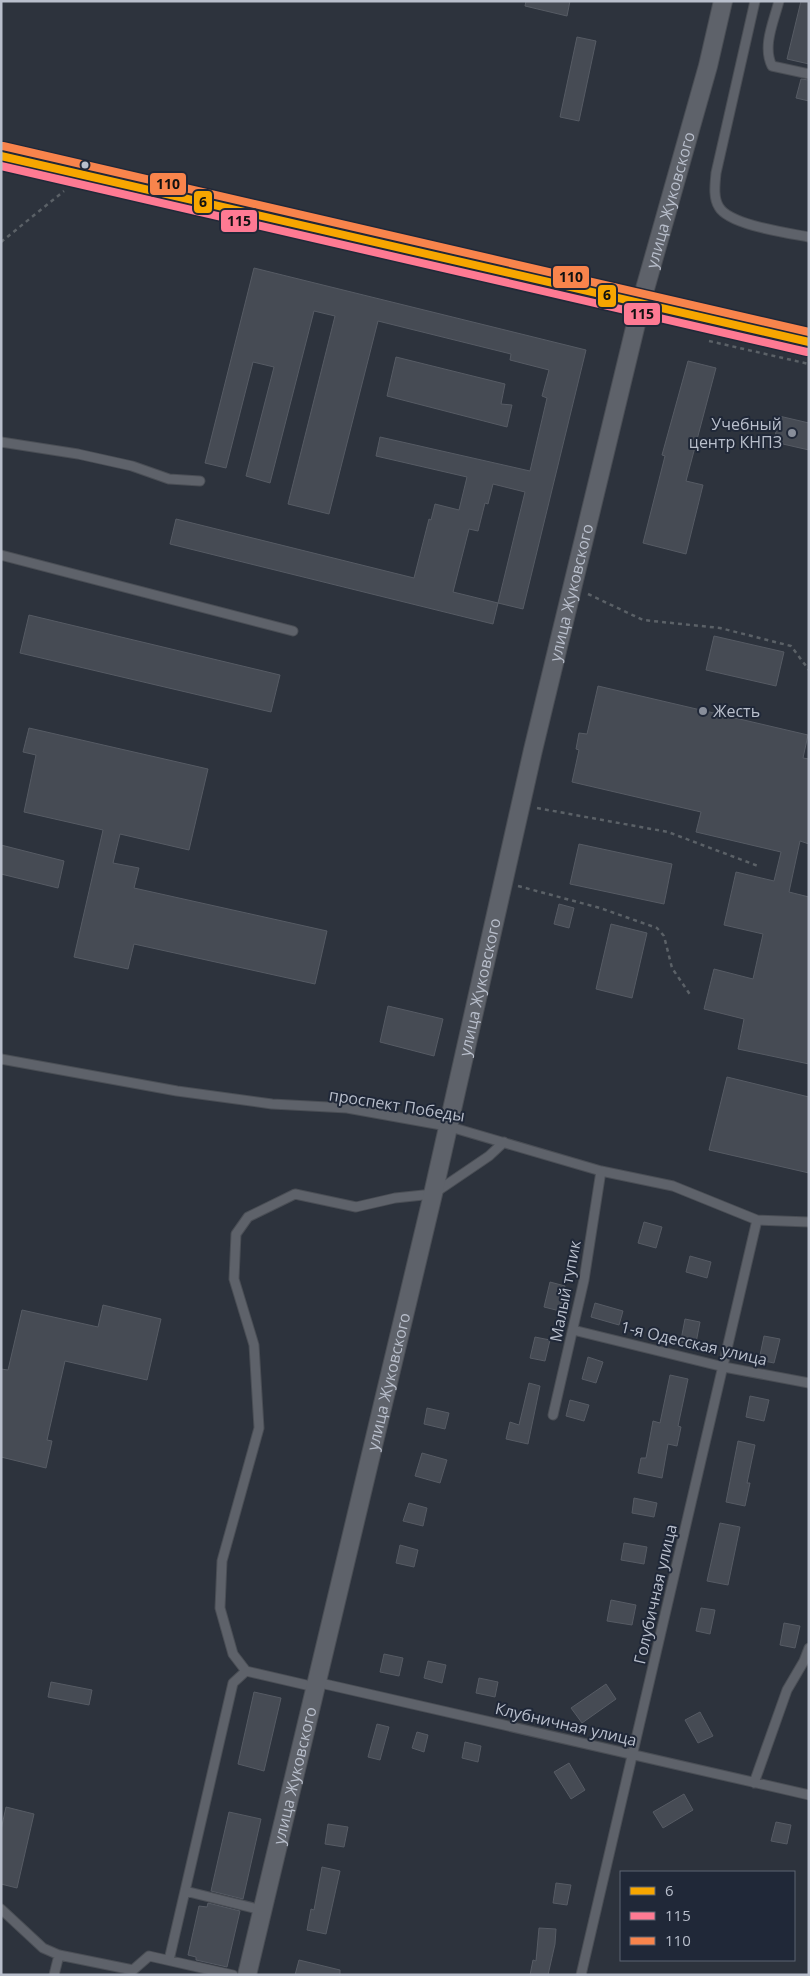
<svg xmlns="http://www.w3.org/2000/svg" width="810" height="1976" font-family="'Open Sans',sans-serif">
  <rect width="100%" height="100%" fill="#2d333d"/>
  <path fill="#464b54" stroke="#565b64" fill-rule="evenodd" d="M526,1H570L567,16L525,6Z
    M801,1H809V64L787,59Z
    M577,37L596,41L579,121L560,117Z
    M801,79L809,80V101L796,98Z
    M254,268L586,350L523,609L498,603L493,624L170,544L176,519L414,578L429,519L431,520L435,504L459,510L467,477L376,456L380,437L530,471L547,398L542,396L549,370L510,360L511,354L378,321L329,514L288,504L335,316L314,311L270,483L246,476L274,367L253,362L226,468L205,463ZM493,484L525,492L498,603L453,592L469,529L478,531L485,503L488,504Z
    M396,357L505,384L501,404L512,405L507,427L387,396Z
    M688,361L716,368L686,481L703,485L686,554L643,543L665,456L662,455Z
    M779,416L809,423V450L774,442Z
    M29,615L280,675L271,712L20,653Z
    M714,636L784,652L776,686L706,670Z
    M598,686L808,735L803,758L809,759V844L800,841L789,892L809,897V1064L738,1049L744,1019L704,1009L714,969L753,979L763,934L724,925L736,872L774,881L781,852L696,832L701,812L572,782L579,750L576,749L579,733L587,734Z
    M29,728L208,769L189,850L120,834L113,863L139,868L134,888L327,931L315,984L134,944L128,969L74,957L103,830L24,812L36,755L23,752Z
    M579,844L672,864L664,904L570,884Z
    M1,845L64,861L58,888L1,874Z
    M559,904L574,908L569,928L554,924Z
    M611,924L647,933L632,998L596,989Z
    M388,1006L443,1019L434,1056L380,1042Z
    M727,1077L809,1097V1173L709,1150Z
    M644,1222L662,1227L656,1248L638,1243Z
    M690,1256L711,1262L707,1278L686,1272Z
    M550,1282L565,1286L560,1311L544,1307Z
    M595,1303L623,1311L619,1325L591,1317Z
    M103,1305L161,1319L147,1380L65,1361L47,1440L52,1441L46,1468L1,1457V1369L8,1370L22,1310L98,1327Z
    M685,1319L700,1322L695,1348L680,1345Z
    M764,1336L780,1339L774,1363L759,1360Z
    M535,1337L550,1340L545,1361L530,1358Z
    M588,1357L603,1362L596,1383L582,1379Z
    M670,1375L688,1379L678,1426L681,1427L677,1446L668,1444L662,1478L638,1473L641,1458H646L653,1421L660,1423Z
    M529,1383L540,1386L528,1444L506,1439L510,1422L519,1425Z
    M750,1396L769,1400L764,1421L746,1417Z
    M570,1400L589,1405L584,1421L566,1416Z
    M427,1408L449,1413L445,1429L424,1424Z
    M738,1441L755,1445L747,1483H750L745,1506L726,1502Z
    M422,1453L447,1460L440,1483L415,1476Z
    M634,1498L657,1503L654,1517L632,1513Z
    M409,1503L427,1508L423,1526L403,1521Z
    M720,1523L740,1527L728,1585L707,1581Z
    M624,1543L647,1547L644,1564L621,1560Z
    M400,1545L418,1550L414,1567L396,1563Z
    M611,1600L636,1605L632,1625L607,1621Z
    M701,1608L715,1610L710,1634L696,1631Z
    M784,1623L800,1626L795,1648L780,1645Z
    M384,1654L403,1658L399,1676L380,1672Z
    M428,1661L446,1665L442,1683L424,1678Z
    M479,1678L498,1682L495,1697L476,1693Z
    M51,1682L92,1690L89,1705L48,1697Z
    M606,1684L616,1699L582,1723L571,1708Z
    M254,1692L281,1698L264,1771L238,1764Z
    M700,1712L713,1736L698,1743L685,1720Z
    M377,1724L389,1727L380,1760L368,1757Z
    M417,1732L428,1735L424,1752L412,1748Z
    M465,1742L481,1746L478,1762L462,1758Z
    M569,1763L585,1790L571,1799L554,1772Z
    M684,1794L693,1810L663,1828L653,1812Z
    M6,1807L34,1814L17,1888L1,1884V1830Z
    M229,1812L261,1819L243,1899L211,1891Z
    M776,1822L791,1825L787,1844L771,1841Z
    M328,1824L348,1827L344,1847L325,1844Z
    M322,1867L340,1871L326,1934L307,1930L311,1909L314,1910Z
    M556,1883L571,1885L567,1905L553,1903Z
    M208,1903L240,1911L227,1967L196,1960V1957L188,1955L199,1906L207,1907Z
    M539,1928L556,1929L555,1944L548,1975H530L533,1960L536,1961Z
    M299,1960L340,1970V1975H295Z"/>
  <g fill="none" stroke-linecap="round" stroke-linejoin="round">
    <defs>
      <path id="service" d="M755,1L716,173C715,184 713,198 719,207C729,225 788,233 809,237
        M779,1C774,21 762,46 772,66L809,74
        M1,442L78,454L132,466L169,479L200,481
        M1,555L293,631
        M1,1059L177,1091L272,1104L347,1108L447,1126L601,1171L673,1186L757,1220L809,1222
        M573,1330L724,1367L809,1383
        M553,1415L584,1280L601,1171
        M246,1671L233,1654L220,1608L222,1561L259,1428L254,1345L234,1279L236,1234L248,1217L295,1194L356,1207L395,1198L433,1194L489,1156L504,1142
        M316,1682L809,1795
        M754,1783L787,1690L804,1661L809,1648
        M1,1909L43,1948L59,1955L133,1970L149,1956L233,1975
        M262,1910L185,1891L233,1683L246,1671L315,1687
        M169,1960L185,1891
        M54,1975L59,1955
        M581,1975L757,1220"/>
      <g id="minor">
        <path id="s1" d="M247,1975L433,1194L533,750L641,303L708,66L723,1"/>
      </g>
      <path id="secondary" d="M1,156L809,342"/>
    </defs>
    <use href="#service" stroke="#4a4e55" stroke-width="11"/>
    <use href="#minor" stroke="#4a4e55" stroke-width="20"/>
    <use href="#secondary" stroke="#4a4e55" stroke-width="28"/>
    <path stroke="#5b6167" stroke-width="2.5" stroke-dasharray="4 4" stroke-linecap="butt" d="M1,242L64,191
      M709,341L809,364
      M588,594L643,620L720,628L791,646L809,670
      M537,808L668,832L758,866
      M518,886L600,908L657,928L664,936L672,968L691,996"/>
    <use href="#service" stroke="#5e626a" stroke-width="9"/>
    <use href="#minor" stroke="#5e626a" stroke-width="18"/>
    <use href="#secondary" stroke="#5d6169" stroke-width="25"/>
    <defs>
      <path id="bus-1" d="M1,156L809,342"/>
      <path id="bus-2" d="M1,166L807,352"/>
      <path id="bus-3" d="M3,146L809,332"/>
    </defs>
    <use href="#bus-1" stroke="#202838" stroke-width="11"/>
    <use href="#bus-2" stroke="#202838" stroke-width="11"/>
    <use href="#bus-3" stroke="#202838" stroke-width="11"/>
    <use href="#bus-1" stroke="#f7a600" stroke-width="8"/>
    <use href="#bus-2" stroke="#fe7a93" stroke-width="8"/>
    <use href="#bus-3" stroke="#f8844c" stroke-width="8"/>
  </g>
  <circle fill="#b9bfcc" stroke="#202838" stroke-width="2" cx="85" cy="165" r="4.5"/>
  <g fill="#888e9a" stroke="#202838" stroke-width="2">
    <circle cx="792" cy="433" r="5"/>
    <circle cx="703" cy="711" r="5"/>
  </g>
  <g text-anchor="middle" stroke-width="4" stroke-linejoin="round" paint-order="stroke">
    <g font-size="16" fill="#b9bfcc" stroke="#202838">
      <text dy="6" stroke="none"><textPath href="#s1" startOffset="1825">улица Жуковского</textPath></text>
      <text dy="6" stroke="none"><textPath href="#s1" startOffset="1420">улица Жуковского</textPath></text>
      <text dy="6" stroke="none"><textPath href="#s1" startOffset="1015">улица Жуковского</textPath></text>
      <text transform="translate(397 1105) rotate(9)" y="6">проспект Победы</text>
      <text transform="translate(565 1291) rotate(-79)" y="6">Малый тупик</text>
      <text transform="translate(694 1343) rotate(13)" y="6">1-я Одесская улица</text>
      <text dy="6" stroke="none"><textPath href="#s1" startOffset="610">улица Жуковского</textPath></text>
      <text transform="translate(655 1594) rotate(-77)" y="6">Голубичная улица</text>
      <text transform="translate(566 1724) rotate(13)" y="6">Клубничная улица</text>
      <text dy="6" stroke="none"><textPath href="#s1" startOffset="205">улица Жуковского</textPath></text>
    </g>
    <g font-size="16" fill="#b9bfcc" stroke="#202838" text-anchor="end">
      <text x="782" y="430">Учебный<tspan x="782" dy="18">центр КНПЗ</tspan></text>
      <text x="713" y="717" text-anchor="start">Жесть</text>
    </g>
  </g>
  <g stroke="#202838" stroke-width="2">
    <rect x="149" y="172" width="38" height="24" rx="5" fill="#f8844c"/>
    <rect x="193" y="190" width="20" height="24" rx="5" fill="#f7a600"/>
    <rect x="220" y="209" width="38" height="24" rx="5" fill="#fe7a93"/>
    <rect x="552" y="265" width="38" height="24" rx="5" fill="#f8844c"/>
    <rect x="597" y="284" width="20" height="24" rx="5" fill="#f7a600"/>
    <rect x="623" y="302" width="38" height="24" rx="5" fill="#fe7a93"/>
  </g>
  <g font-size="14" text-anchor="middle" font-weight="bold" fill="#111">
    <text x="168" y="189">110</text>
    <text x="203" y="207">6</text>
    <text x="239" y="226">115</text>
    <text x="571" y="282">110</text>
    <text x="607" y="300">6</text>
    <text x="642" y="319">115</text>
  </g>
  <rect width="810" height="1976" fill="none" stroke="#b9bfcc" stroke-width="5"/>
  <rect x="620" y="1871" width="175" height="90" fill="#202838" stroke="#5d6473"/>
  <rect x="630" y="1887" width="25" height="8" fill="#f7a600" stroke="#5d6473"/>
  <text x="665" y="1896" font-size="15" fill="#b9bfcc">6</text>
  <rect x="630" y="1912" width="25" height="8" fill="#fe7a93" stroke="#5d6473"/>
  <text x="665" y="1921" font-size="15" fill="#b9bfcc">115</text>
  <rect x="630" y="1937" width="25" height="8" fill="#f8844c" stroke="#5d6473"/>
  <text x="665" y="1946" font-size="15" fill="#b9bfcc">110</text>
</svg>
